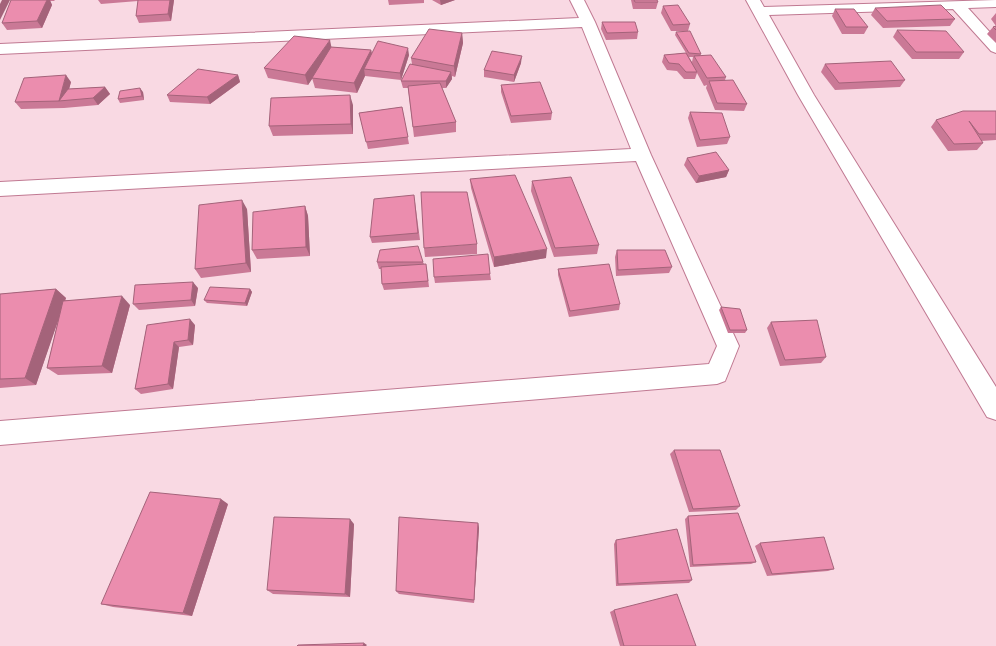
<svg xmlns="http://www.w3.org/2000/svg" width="996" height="646" font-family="'Zilla Slab',serif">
  <rect width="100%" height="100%" fill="#f9d9e3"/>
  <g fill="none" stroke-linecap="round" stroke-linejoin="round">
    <defs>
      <path id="minor" d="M570,0H584L595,22L651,155L739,346L725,381L717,384L0,445V421L709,364L717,346L636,161L0,196V182L631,149L582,27L0,54V44L579,18Z
        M746,0H760L764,7L996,0V7L968,8L996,39V53L991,51L953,9L769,15L814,95L996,387V420L987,417L798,95Z"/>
    </defs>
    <use href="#minor" stroke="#c07992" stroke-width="2"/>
    <use href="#minor" fill="#fff" fill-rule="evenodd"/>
  </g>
  <path fill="#ca7996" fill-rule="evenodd" d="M11,0H55L54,1H50L52,5L42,28L7,30L2,23Z
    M98,0H174L171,21L139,23L136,16L138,1L101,4Z
    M388,0H424V3L389,5Z
    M432,0H455L441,5Z
    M631,0H657L658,2L656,9H633Z
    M663,6L690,24L688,31H671L661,13Z
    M875,8L955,19L950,26L883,28L871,15Z
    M835,9L868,27L864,34H842L832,16Z
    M996,13V43L987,34L993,27L996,26L991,19Z
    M602,22L638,32L637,39L606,40L601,29Z
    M897,30L964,52L959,59H912L893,37Z
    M676,32L701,54L700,56L726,77L725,80L747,104L744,111L715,110L706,88L707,85L704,86L697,73L695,79H684L677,71L667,70L662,62L664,55L686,53L675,35ZM689,57H693L692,62Z
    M462,33L463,43L455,77L452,76V79L446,88H442L456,122V132L414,137L408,88H403L401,81L412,64L411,58Z
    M332,47L371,50L372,53L409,55L401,80L365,76L357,93L315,88L312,78L308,85L268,78L264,68Z
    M521,63L514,82L484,77V70Z
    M825,64L905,80L900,87L835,90L821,72Z
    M238,75L240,82L210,104L170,102L167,95Z
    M71,82L69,89L105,87L110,94L98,105L64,108L21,109L15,102Z
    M501,85L552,113L551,120L511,123L501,92Z
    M143,92L144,100L120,103L118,99Z
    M353,105V134L273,136L269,126Z
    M402,107L409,144L368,149L359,113Z
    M996,111V140L981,141L983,143L977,150L948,151L931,127L936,120Z
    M690,112L730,137L727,144L697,147L688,118Z
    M687,158L729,170L726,177L696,183L684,165Z
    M470,179L546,258L494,267L471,188Z
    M532,181L599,245L597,254L554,257L531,191Z
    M415,202L420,240L372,243L370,237Z
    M305,206L308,216L310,256L257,259L252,250Z
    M247,209L251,272L201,278L195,269Z
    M477,244V254L425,257L424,248Z
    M617,250L672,267L669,273L616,276L615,257Z
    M377,262H423L427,270L429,287L384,290L382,284L381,269H379Z
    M558,269L620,304L619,310L569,317L558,275Z
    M490,274L491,280L435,283L434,277Z
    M198,288L195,306L139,310L133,304Z
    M56,289L66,298L65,300L130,305L112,373L58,375L47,368L59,317L36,385L0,388V294Z
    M250,289L252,292L247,306L207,303L204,300Z
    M721,307L747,330L745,333H728L719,310Z
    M771,322L826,357L821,363L780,366L767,328Z
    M147,325H195L193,345L179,347L173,389L141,394L135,389Z
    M674,450L740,506L736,510L689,512L670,454Z
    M228,504L192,616L113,607L101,604Z
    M688,516L756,562L751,564L690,567L685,519Z
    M478,523L479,528L474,603L399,594L396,591Z
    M354,524L350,597L273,594L267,590Z
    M616,540L692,580L689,583L616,586L614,544Z
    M760,543L834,569L828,571L767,576L755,546Z
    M614,610L696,646H620L610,612Z"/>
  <path fill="#a4637a" d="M2,0H10L0,20V4Z
    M47,0H50L52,5L42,28L37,21Z
    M170,0H174L171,21L168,14Z
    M440,0H455L441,5Z
    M462,33L463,43L455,77L454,66Z
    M330,40L332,50L308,85L305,75Z
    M408,48L409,55L401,80L400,73Z
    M371,50L373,60L364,69L365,76L357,93L354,83Z
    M522,56L521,63L514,82V75Z
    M451,72L452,79L446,88V81Z
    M66,75L71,82L66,100L59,101Z
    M238,75L240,82L210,104L207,97Z
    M105,87L110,94L98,105L93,98Z
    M140,88L143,92L144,100L142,96Z
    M350,95L353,105V134L351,124Z
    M729,170L726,177L696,183L699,176Z
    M242,200L247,209L251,272L246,263Z
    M305,206L308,216L310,256L306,247Z
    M547,249L546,258L494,267V257Z
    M193,282L198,288L195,306L191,300Z
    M56,289L66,298L36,385L25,378Z
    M250,289L252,292L247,306L245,303Z
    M122,296L130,305L112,373L102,366Z
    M190,319L195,325L193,345L188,340Z
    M174,342L179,347L173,389L168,384Z
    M221,499L228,504L192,616L183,613Z
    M350,519L354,524L350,597L345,594Z
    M478,523L479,528L474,603V600Z
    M364,643L367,645L366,646H363Z"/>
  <path fill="#eb8dae" stroke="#a4637a" d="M11,0H47L37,21L2,23Z
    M138,0H170L168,14L136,16Z
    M634,0H657L658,2H635Z
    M678,5L690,24L673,25L663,6Z
    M941,5L955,19L887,21L875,8Z
    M835,9H854L868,27H846Z
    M602,22H635L638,32L607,33Z
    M996,26V30L993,27Z
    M429,29L462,33L454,66L411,58Z
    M897,30L946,31L964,52H916Z
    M690,31L701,54L689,53L676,32Z
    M294,36L330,40L305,75L264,68Z
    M378,41L408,48L400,73L364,69Z
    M331,47L371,50L354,83L312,78Z
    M492,51L522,56L514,75L484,70Z
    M686,53L697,72H686L679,64L669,63L664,55Z
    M711,55L726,77L707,78L694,56Z
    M891,61L905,80L839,83L825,64Z
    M410,64L451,72L446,81H401Z
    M198,69L238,75L207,97L167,95Z
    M66,75L59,101L68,89L105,87L93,98L59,101L15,102L24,78Z
    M733,80L747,104L717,103L709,81Z
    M540,82L552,113L511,116L501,85Z
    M440,83L456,122L413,127L408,86Z
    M140,88L142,96L118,99L120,91Z
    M350,95L351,124L269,126L271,98Z
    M402,107L408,137L366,142L359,113Z
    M963,111H996V134H979L969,121L983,143L954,144L936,120Z
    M690,112L722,113L730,137L700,140Z
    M716,152L729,170L699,176L687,158Z
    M515,175L547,249L494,257L470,179Z
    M571,177L599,245L555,248L532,181Z
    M421,192H467L477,244L424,248Z
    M414,195L418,233L370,237L374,199Z
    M242,200L246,263L195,269L199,205Z
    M305,206L306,247L252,250L253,212Z
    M418,246L423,262H377L380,250Z
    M617,250H665L672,267L618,270Z
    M488,254L490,274L434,277L433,259Z
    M426,264L428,281L382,284L381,267Z
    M609,264L620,304L570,311L558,269Z
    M193,282L191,300L133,304L135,285Z
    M210,287L250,289L245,303L204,300Z
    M56,289L25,378L0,379V294Z
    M122,296L102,366L47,368L63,301Z
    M721,307L740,309L747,330H730Z
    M190,319L188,340L174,342L168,384L135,389L147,325Z
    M817,320L826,357L785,360L771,322Z
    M674,450H720L740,506L693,509Z
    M150,492L221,499L183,613L101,604Z
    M738,513L756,562L693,565L688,516Z
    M274,517L350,519L345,594L267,590Z
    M399,517L478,523L474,600L396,591Z
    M677,529L692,580L618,584L616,540Z
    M824,537L834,569L772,574L760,543Z
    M677,594L696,646H624L614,610Z
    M364,643L363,646H297L298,645Z"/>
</svg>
